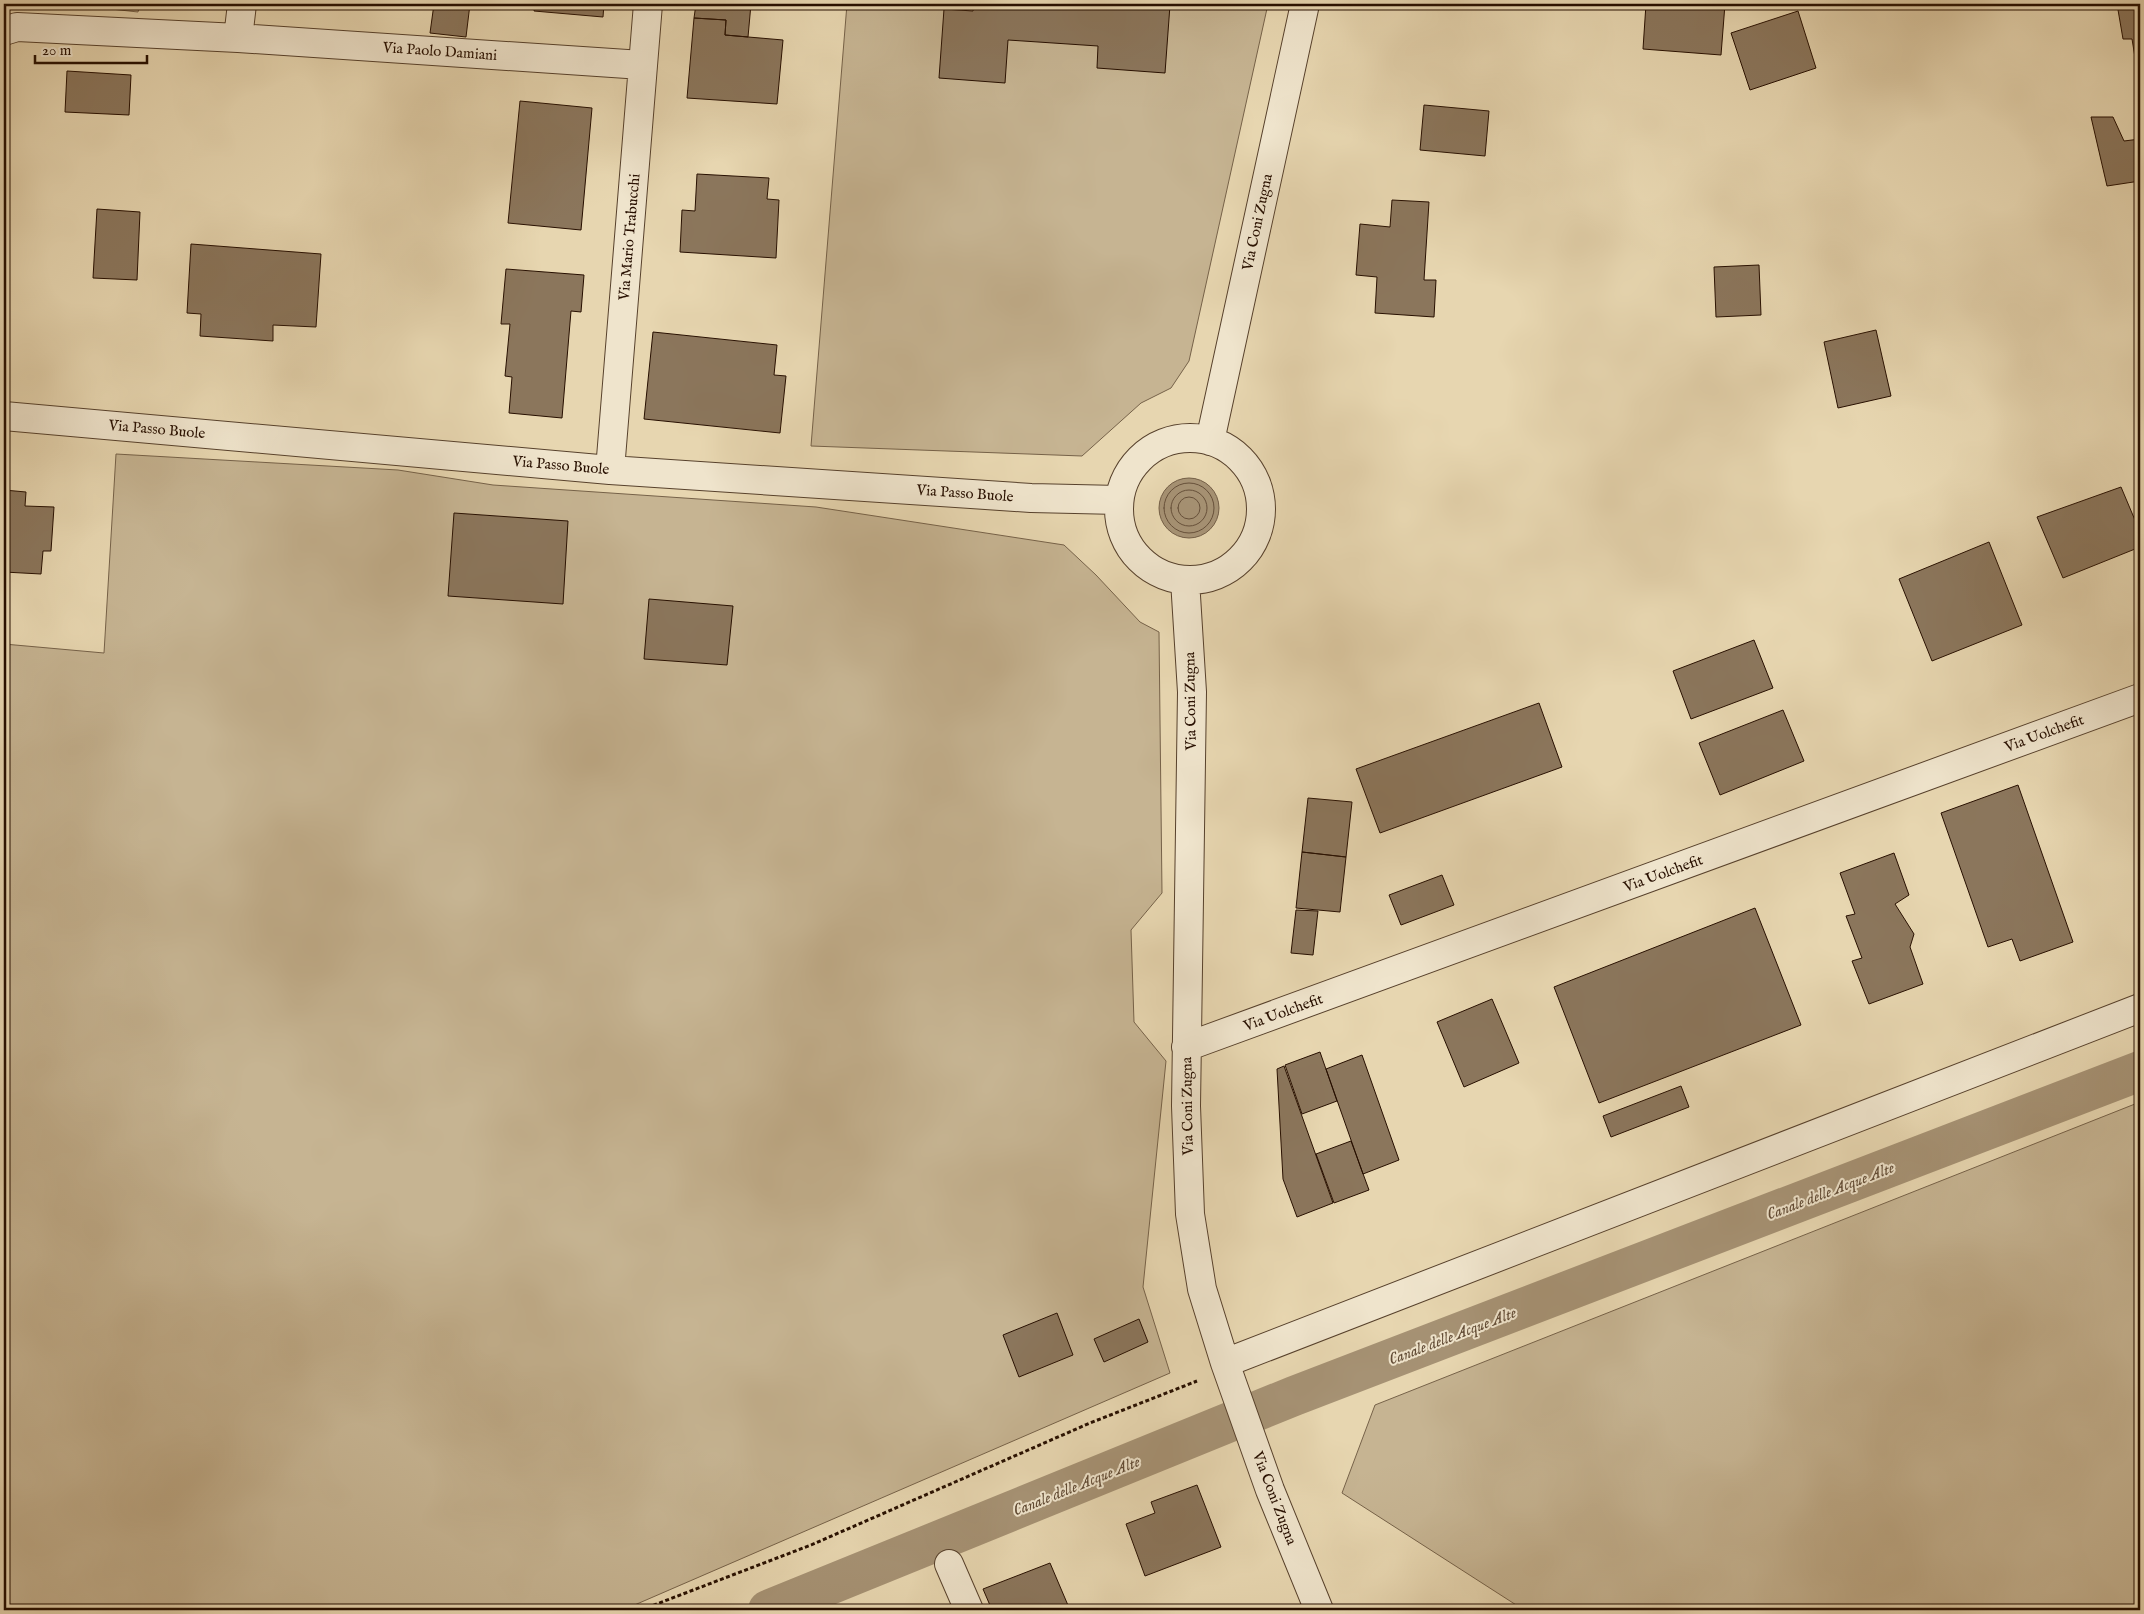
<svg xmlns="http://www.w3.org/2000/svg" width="2144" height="1614" font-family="'IM FELL English',serif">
  <rect width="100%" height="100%" fill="#e7d6b0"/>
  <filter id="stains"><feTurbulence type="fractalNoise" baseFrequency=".004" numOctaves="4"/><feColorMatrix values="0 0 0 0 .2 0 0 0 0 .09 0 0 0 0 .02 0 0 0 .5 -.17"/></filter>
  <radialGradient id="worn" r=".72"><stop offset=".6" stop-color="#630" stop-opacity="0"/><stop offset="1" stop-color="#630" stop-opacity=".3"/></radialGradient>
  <path fill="#c6b492" stroke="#766249" d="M66,4H140L138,12Z
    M847,4H1268L1189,361L1171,388L1141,403L1082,456L811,446Z
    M116,454L398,470L493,485L816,507L1064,545L1096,575L1140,622L1159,632L1162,893L1131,930L1134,1022L1166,1061L1143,1287L1170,1373L623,1610H4V644L104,653Z
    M2140,1102V1610H1524L1342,1493L1375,1405Z"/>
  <path fill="#a69274" stroke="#735e46" d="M1159 508a30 30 0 1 1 60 0a30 30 0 1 1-60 0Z"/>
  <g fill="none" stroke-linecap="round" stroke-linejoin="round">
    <path stroke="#66503a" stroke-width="1" d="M1164 508a25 25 0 1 1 50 0a25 25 0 1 1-50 0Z
      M1171 508a18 18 0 1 1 36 0a18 18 0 1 1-36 0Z
      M1178 508a11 11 0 1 1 22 0a11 11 0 1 1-22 0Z"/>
    <path stroke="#a69274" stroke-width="40" d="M768,1610L1294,1396L2140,1071"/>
  </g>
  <path fill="#8b765c" stroke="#270f00" d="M434,4H470L466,37L430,33Z
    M535,4H604L603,17L534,11Z
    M696,4H751L748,37L725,35L726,20L694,18Z
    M974,4L1170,5L1165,73L1097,68L1098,46L1008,40L1005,83L939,78L944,9L973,11Z
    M1646,4H1725L1721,55L1643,49Z
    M2117,4H2140V88L2132,39H2123Z
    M1798,11L1816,68L1750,90L1731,33Z
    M694,18L726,20L725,35L783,40L777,104L687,98Z
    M67,71L131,75L129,115L65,112Z
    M520,101L592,108L581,230L508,223Z
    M1424,105L1489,111L1485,156L1420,150Z
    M2091,117H2113L2124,141L2140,139V181L2107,186Z
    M697,174L769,178L767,199L779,200L776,258L680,252L682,210L695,211Z
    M1392,200L1429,202L1424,280H1436L1434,317L1375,313L1377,277L1356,275L1360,224L1390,227Z
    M97,209L140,212L137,280L93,278Z
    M191,244L321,254L316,327L273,325V341L200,336L201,314L187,313Z
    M1759,265L1761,315L1716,317L1714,267Z
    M506,269L584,275L581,312L571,311L562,418L509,413L512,377L505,376L510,324H501Z
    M1876,330L1891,396L1838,408L1824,342Z
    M653,332L777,345L774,375L786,376L780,433L644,419Z
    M2121,487L2140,532V547L2063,578L2037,517Z
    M4,490L26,492L25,506L54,507L51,551H43L41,574L4,572Z
    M454,513L568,521L563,604L448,596Z
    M1989,542L2022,625L1932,661L1899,579Z
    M649,599L733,606L727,665L644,659Z
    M1754,640L1773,688L1691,719L1673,671Z
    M1539,703L1562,767L1380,833L1356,769Z
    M1783,710L1804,761L1720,795L1699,743Z
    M2018,785L2073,942L2020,961L2012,939L1988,947L1941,813Z
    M1308,798L1352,802L1346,857L1302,852Z
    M1302,852L1346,857L1340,912L1296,908Z
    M1894,853L1909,895L1895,904L1914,934L1910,947L1923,984L1869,1004L1852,961L1862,958L1846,916L1855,914L1840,873Z
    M1442,875L1454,905L1401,925L1389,895Z
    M1755,908L1801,1025L1599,1103L1554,987Z
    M1296,910L1318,911L1313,955L1291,953Z
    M1492,999L1519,1063L1464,1087L1437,1022Z
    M1320,1052L1337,1101L1302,1114L1285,1065Z
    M1362,1055L1399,1160L1363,1174L1326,1069Z
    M1284,1066L1333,1203L1297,1217L1283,1179L1277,1069Z
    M1681,1086L1689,1107L1611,1137L1603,1116Z
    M1351,1141L1369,1190L1334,1203L1316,1154Z
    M1057,1313L1073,1355L1019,1377L1003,1335Z
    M1139,1319L1148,1342L1104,1362L1094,1339Z
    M1197,1485L1221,1547L1145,1576L1126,1524L1155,1513L1151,1502Z
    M1050,1563L1070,1610H992L983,1589Z"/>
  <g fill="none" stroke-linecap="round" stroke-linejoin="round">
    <defs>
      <path id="minor" d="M4,31L17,27L238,38L642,65
        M238,38L242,4
        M4,416L610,470L1031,498L1119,500
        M1119 509a71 71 0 1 1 142 0a71 71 0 1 1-142 0Z
        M1210,441L1305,4
        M610,470L648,4
        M1185,580L1192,692L1186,1106L1190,1214L1202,1289L1225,1363L1270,1490L1319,1610
        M1186,1047L2140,698
        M1225,1363L2140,1008
        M949,1564L969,1610"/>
    </defs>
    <use href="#minor" stroke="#57412c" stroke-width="30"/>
    <path stroke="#270f00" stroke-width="3" stroke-dasharray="4 2.5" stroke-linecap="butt" d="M641,1610L811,1545L1090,1423L1197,1381"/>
    <use href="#minor" stroke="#efe4cc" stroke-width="28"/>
  </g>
  <g text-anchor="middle" stroke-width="4" stroke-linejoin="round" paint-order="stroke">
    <g font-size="15" fill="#270f00" stroke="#efe4cc">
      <text transform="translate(440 51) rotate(4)" y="5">Via Paolo Damiani</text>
      <text transform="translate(1257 222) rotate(-78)" y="5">Via Coni Zugna</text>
      <text transform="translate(629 237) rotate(-85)" y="5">Via Mario Trabucchi</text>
      <text transform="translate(157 429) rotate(5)" y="5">Via Passo Buole</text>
      <text transform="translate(561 465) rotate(5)" y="5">Via Passo Buole</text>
      <text transform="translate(965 493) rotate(4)" y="5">Via Passo Buole</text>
      <text transform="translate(1190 701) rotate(-91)" y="5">Via Coni Zugna</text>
      <text transform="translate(2044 733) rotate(-20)" y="5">Via Uolchefit</text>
      <text transform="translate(1663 873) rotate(-20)" y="5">Via Uolchefit</text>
      <text transform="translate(1283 1012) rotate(-20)" y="5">Via Uolchefit</text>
      <text transform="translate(1187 1106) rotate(-91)" y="5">Via Coni Zugna</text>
      <text transform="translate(1275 1498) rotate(69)" y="5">Via Coni Zugna</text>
    </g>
    <g font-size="16" font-style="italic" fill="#604a34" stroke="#efe4cc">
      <text transform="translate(1830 1190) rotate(-21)" y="6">Canale delle Acque Alte</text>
      <text transform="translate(1452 1335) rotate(-21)" y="6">Canale delle Acque Alte</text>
      <text transform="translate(1076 1485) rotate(-22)" y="6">Canale delle Acque Alte</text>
    </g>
  </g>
  <rect width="2144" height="1614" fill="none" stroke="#e7d6b0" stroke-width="20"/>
  <rect x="5" y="5" width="2134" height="1604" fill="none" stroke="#270f00" stroke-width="2.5"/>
  <rect x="10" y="10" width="2124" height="1594" fill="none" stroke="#270f00"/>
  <path d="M35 55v8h112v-8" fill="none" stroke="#270f00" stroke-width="2.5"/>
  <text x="42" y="55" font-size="15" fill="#270f00" stroke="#efe4cc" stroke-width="4" paint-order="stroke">20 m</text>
  <rect width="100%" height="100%" filter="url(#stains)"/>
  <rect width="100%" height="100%" fill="url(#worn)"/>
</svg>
